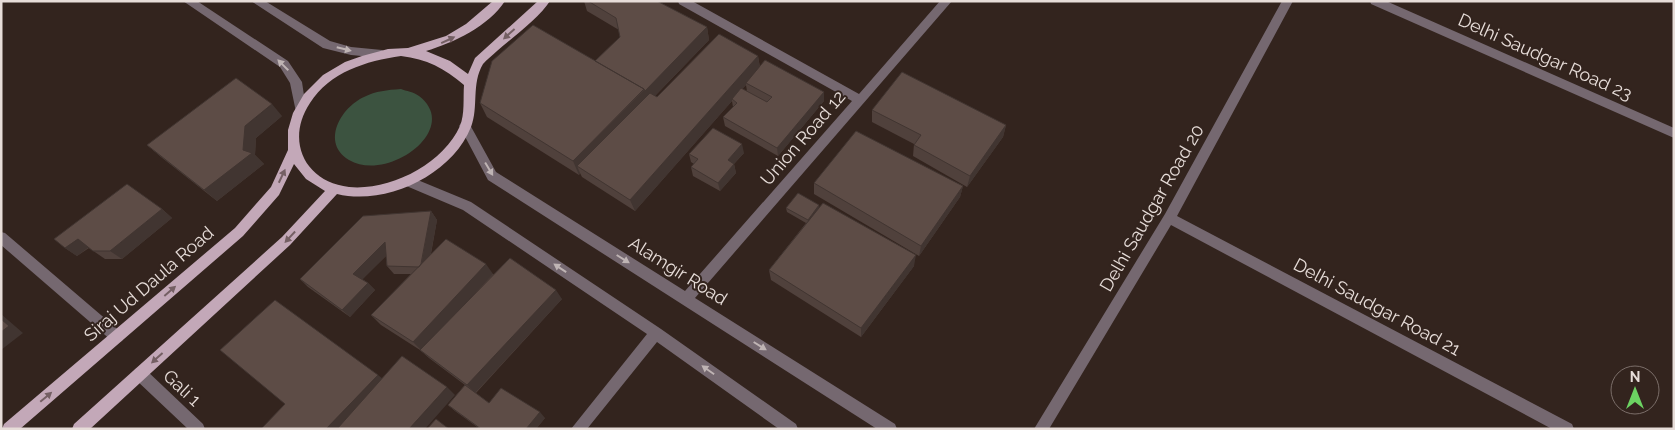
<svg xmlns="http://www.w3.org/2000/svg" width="1675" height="430" font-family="Raleway,sans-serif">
  <rect width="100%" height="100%" fill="#33241e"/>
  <path fill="#3c5340" d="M401,89C406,91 414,92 419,96C462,129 388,183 349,160C321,143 340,108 364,97C376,91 387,90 401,89Z"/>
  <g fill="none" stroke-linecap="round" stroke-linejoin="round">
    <path fill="#756870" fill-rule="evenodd" d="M183,1H197L288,61L302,82L306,109L304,112H296L290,83L280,67Z
      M251,1H265L330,41L351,47L382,50L388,54L382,58L351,55L323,48Z
      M678,1H692L859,94L940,1H952L695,298L895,424L897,429H877L488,180L461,129L459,126L461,123H469L496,172L685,291L852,101L679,4Z
      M1282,1H1293L1177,216L1572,424L1574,429H1552L1171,225L1049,429H1034L1165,214Z
      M1370,1H1386L1674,128V138L1371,4Z
      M408,176L471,202L661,329L796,424L798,429H779L657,342L587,429H571L647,334L463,210L404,185L402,181L404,177Z
      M1,232L5,233L122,333L124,337L122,341L117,343L112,341L1,245Z
      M140,367L145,369L203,424L205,429H188L135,379L133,374L135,369Z"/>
    <path fill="#c3a8b8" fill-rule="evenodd" d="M493,1H505C489,26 453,43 426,51L450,61L468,74L475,58L538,1H550C540,17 512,38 497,51C493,55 487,59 483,64C471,84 479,107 471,127C452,175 386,206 337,194L290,245L90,429H72L74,424L282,237L325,191L306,179L294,164L279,195L243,236L20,429H2L4,424L235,228L271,187L288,150V130L293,113L304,94L323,75L345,62L362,56L388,49L408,48L446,36L466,24ZM401,56C427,59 444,68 464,85C463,98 465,114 460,126C443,164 390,191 349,187C305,182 285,141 310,103C330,72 366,61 401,56Z"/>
  </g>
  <path fill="#50413c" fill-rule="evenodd" d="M584,1H657L707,27L709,40L655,96L657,97L758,56L760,67L824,101L778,156L725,126L723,117L733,107L732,101L635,211L582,177L580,173L579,175L487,117L480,103L595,61L620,37L619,30L587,11ZM746,85L747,91L742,89Z
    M872,110L1006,125L1003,137L967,187L913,156L914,144L872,122Z
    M282,116L256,138L255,155L264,164L217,201L161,157L147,145Z
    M744,153L734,164L736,173L720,191L693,176L691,167L694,164L691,162L689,154Z
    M814,183L963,186L960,197L919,256L814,194Z
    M819,205V207L914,266L861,337L771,280L769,270L806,223L787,212L786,208Z
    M162,209L172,218L122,259H105L89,248L77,256L65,248Z
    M431,211L437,220L431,254L493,274L562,299L476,393L489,403L545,418L536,429H480L455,411L448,405L465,385L429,358L420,350L381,325L371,315L411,274H394L387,266L386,256L362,279L368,283L375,290L350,317L308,287L300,279Z"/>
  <path fill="#413531" d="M707,27L709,40L648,103L577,166L580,173L579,175L573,161Z
    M758,56L760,69L746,83V85L733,100L732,99V101L635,211L630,200Z
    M824,92V101L778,156L777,148Z
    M272,104L282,116L256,138L255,155L264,164L217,201L204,190L243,150L245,126Z
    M1006,125L1003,137L967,187L970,176Z
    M742,144L744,153L729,169L728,160Z
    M734,164L736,173L720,191L718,183Z
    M963,186L960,197L919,256L921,246Z
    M819,205L820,209L808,224V220Z
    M162,209L172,218L122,259L110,251Z
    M431,211L437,220L427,274L421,267Z
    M78,239L89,247L77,256L65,248Z
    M385,242L392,250L361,281L353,274Z
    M916,255L914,266L861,337V328Z
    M486,264L493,274L422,351L413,342Z
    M368,283L375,290L350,317L342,310Z
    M556,290L562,299L475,393L467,385Z
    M1,314L23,333L1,350Z
    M378,375L388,383L344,429H326Z
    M447,387L455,395L425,429H409Z
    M540,412L545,418L536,429H526Z"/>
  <path fill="#5d4c46" stroke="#413531" d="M588,1H657L707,27L645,91L644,89L595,61L620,37L616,18Z
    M533,25L644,89L573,161L480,103L492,61Z
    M719,34L758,56L630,200L577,166L650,93L657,97Z
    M765,60L824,92L777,148L723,117L737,103L732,99L741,88L767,102L772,97L746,83Z
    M902,72L1006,125L970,176L914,145L921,135L872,110Z
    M236,78L272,104L245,126L243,150L252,153L204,190L147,145Z
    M713,128L742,144L728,160L734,164L718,183L691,167L698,159L689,154Z
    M856,131L963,186L921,246L814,183Z
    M127,184L162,209L110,251H93L78,239L65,248L54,239Z
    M798,193L819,205L808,220L786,208Z
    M823,203L916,255L861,328L769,270Z
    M431,211L421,264L419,267L387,266L385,242L353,274L368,283L342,310L300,279L363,216Z
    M446,239L486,264L413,342L371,315Z
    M510,258L556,290L467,385L420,350Z
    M275,300L378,375L326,429H261L285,404L220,350Z
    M1,319L9,326L1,332Z
    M402,356L447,387L409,429H337Z
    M465,385L489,403L501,388L540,412L526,429H481L448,405Z
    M436,419L449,429H427Z"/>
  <defs><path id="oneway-solid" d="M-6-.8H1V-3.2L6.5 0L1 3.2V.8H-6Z" transform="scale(1.25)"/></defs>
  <g fill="#745f63">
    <use href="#oneway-solid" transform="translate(509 34) rotate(138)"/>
    <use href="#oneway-solid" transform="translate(448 40) rotate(-25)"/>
    <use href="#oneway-solid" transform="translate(282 176) rotate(-65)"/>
    <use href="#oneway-solid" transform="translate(290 237) rotate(133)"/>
    <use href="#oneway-solid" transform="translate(170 291) rotate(-41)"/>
    <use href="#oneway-solid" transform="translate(157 358) rotate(138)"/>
    <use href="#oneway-solid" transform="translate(46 397) rotate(-40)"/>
  </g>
  <g fill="#bfb4b4">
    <use href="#oneway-solid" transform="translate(344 49) rotate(14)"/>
    <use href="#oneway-solid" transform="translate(283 65) rotate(-135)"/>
    <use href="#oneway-solid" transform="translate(489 169) rotate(59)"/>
    <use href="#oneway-solid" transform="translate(623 259) rotate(32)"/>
    <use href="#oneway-solid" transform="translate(560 268) rotate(-146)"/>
    <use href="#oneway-solid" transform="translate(760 346) rotate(32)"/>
    <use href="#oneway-solid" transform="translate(708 370) rotate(-145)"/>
  </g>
  <g text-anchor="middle" stroke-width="4" stroke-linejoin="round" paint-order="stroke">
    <g font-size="18" fill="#e7ddd9" stroke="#33241e">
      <text transform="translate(1545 57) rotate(24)" y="6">Delhi Saudgar Road 23</text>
      <text transform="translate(803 138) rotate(-49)" y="6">Union Road 12</text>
      <text transform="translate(1152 208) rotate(-60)" y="6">Delhi Saudgar Road 20</text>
      <text transform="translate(678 271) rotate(32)" y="6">Alamgir Road</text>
      <text transform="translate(149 284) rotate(-41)" y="6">Siraj Ud Daula Road</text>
      <text transform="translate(1377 307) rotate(28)" y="6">Delhi Saudgar Road 21</text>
      <text transform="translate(182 388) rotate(43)" y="6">Gali 1</text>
    </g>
  </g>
  <rect width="1675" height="430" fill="none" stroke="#e7ddd9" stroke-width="5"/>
  <g transform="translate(1635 390)"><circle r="24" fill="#33241e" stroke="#7b6e69"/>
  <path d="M0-4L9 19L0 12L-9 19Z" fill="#6cd362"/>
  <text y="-8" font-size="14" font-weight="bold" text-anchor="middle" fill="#e7ddd9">N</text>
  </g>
</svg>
